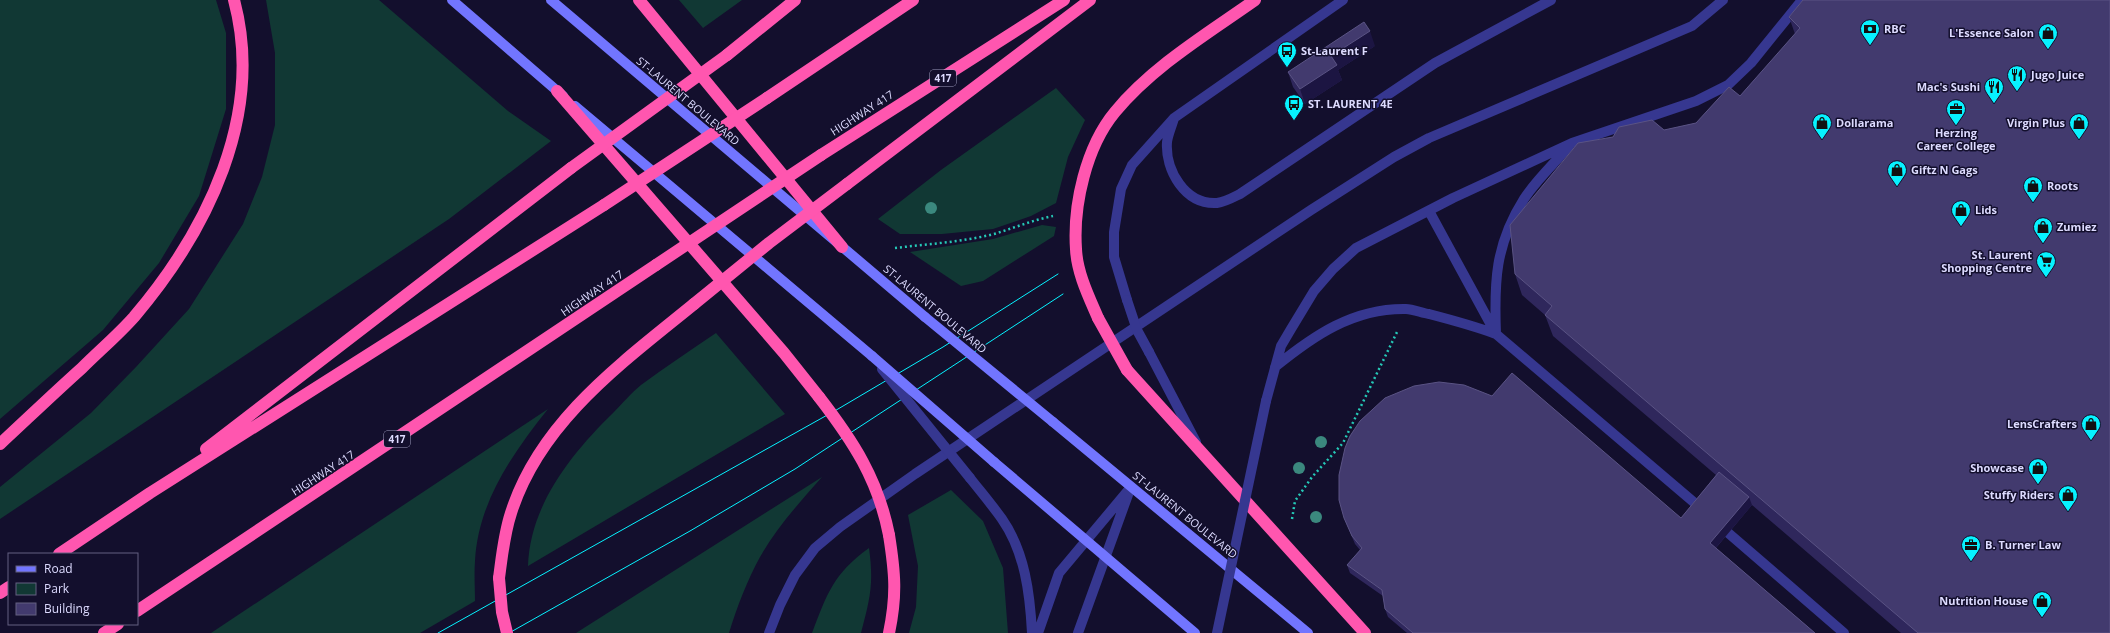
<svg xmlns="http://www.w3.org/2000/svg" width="2110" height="633" font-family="'Open Sans',sans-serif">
  <rect width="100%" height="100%" fill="#130f2d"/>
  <path fill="#113834" d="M0,0H216L226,33V109L199,196L159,263L103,330L0,419Z
    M266,0H379L508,111L551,141L449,219L0,519V487L91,413L136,367L189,309L243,224L262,177L275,125V53Z
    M679,0H742L703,28Z
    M1056,88L1085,120L1068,157L1056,203L1031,216L993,229L942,234H900L878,219L941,170Z
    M1042,225L1056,227L1054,236L983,281L961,286L910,252L993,239Z
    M716,333L785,414L528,566C530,505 571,454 613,413C622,404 631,393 641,385C665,367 691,350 716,333Z
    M548,409C513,453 478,502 475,561C474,574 475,588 475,601L420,633H211Z
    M822,477C800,502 777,527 760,557C747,581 737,607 729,633H576Z
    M951,490L983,521L1003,568L1008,633H909L916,607L918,566L908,515Z
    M869,548C874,584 870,599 861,633H812C827,594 833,574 869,548Z"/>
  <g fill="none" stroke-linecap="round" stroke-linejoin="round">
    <path stroke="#25c9b7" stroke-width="2.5" stroke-dasharray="2 3" stroke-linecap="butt" d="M895,248C928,244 962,242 994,234C1014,228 1033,220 1053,216
      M1292,519L1295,501L1312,477L1343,443L1398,330"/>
    <path stroke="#363790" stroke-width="10" d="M1174,118C1172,126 1168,134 1167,142C1165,170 1185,205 1217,203C1225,202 1234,197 1240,194L1435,63L1551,0
      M1429,211L1496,334L1703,510
      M1127,300L1114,257V232L1121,189L1132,165L1174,118L1343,0
      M1149,352L1196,442
      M1275,367C1313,336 1353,308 1406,309C1413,309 1422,313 1429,314C1452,320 1474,326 1496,334C1494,282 1495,245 1524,199C1536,180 1555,163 1569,146
      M1266,401L1281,346L1291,329L1314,291L1333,269L1356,248L1453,198L1572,143L1696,101L1728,85L1751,63L1802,0
      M970,478C981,492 992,505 1002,519C1025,552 1030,594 1032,633
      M1719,525L1844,633
      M769,633L780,605L795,575L815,548L840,527L915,474L1311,210L1394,157L1429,138L1692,26L1723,0
      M1038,633L1059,573L1131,487
      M1078,633L1129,492"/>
    <path stroke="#7275ff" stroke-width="10" d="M452,0L563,96
      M551,0L925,317
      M575,106L872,356
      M1053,422L1308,633
      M994,462L1195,633"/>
    <path stroke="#ff56af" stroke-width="12" d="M639,0L842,247
      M727,55L795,0
      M557,91L784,353L819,397
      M767,98L913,0
      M821,155L1064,0
      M847,184L1090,0
      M1098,318C1089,297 1077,273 1076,249C1073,205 1086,147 1115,112C1153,66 1207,34 1255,0
      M1127,370L1365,633
      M0,444C27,419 54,393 82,368C99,351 118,335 134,317C207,231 265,115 234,0
      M206,449L571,168
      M59,554L150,493L604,205
      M499,578C502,556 504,534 511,513C540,421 623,362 694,304
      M0,593L9,587
      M137,611L656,265
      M104,633L118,624
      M889,633C897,595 895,573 889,535"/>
    <path stroke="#07f2ff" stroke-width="1" d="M438,633L838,409L943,347L1058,274
      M509,633L690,531L795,469L1063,294"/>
    <path stroke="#363790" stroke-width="10" d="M1127,300L1137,330L1149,352
      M882,369L970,478
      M1217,633L1266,401"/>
    <path stroke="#7275ff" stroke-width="10" d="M925,317L1053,422
      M872,356L994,462"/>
    <path stroke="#ff56af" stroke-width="12" d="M571,168L727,55
      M604,205L767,98
      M656,265L821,155
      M694,304L769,243L847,184
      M1098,318L1127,370
      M819,397C853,441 878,479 889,535
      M499,578L502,612L507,633"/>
  </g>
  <g fill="#3b887e">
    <circle cx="931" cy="208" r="6"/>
    <circle cx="1321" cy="442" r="6"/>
    <circle cx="1299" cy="468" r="6"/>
    <circle cx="1316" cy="517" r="6"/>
  </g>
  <path fill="#2f275c" d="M1803,0L2110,633H1901L1752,505L1716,548L1815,633H1407L1388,617L1385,609L1383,596L1350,573L1347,565L1360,550L1355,544L1344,518H1681L1716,475L1553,336L1545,315L1522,295L1515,274L1664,130L1696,123L1740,96L1795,34L1789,17Z
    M1375,46L1338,70L1342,80L1305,104L1293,87L1288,72Z"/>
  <path fill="#1c1542" d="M1370,31L1375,46L1338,70L1342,80L1305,104L1300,89L1331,56Z
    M1749,497L1752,505L1713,551L1710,543Z"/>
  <path fill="#423a6e" stroke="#5a5384" d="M1803,0H2110V633H1918L1545,315L1552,306L1515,274L1510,225L1578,143L1613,137L1619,127L1652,120L1664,130L1696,123L1729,87L1740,96L1800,28L1789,17Z
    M1364,22L1370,31L1331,56L1337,65L1300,89L1288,72Z
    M1512,373L1681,518L1719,472L1749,497L1710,543L1815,633H1413L1385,609L1382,590L1347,565L1362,548L1352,536L1344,518L1339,500V475L1345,448L1350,436L1360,421L1385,398L1414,386L1439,382L1464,385L1492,396Z"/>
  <defs>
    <symbol id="bank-pin" viewBox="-11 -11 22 30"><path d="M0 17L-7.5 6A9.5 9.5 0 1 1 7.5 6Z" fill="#07f2ff" stroke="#130f2d"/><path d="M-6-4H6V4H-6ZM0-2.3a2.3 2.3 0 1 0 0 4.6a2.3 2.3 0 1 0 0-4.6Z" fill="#111"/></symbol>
    <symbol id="shop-pin" viewBox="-11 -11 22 30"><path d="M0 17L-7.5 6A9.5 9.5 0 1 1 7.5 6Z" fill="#07f2ff" stroke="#130f2d"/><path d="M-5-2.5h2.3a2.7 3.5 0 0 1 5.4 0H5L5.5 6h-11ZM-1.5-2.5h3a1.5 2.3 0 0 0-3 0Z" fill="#111"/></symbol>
    <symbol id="bus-pin" viewBox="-11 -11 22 30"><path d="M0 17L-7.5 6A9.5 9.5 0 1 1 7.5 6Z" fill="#07f2ff" stroke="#130f2d"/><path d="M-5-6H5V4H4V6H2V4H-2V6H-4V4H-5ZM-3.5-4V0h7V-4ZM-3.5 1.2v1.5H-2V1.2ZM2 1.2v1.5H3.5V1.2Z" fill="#111"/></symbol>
    <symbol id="restaurant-pin" viewBox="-11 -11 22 30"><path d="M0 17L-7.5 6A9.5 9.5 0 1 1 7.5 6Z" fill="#07f2ff" stroke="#130f2d"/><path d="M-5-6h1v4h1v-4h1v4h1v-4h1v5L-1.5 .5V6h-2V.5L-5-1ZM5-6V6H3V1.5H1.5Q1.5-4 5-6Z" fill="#111"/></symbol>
    <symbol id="office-pin" viewBox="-11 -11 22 30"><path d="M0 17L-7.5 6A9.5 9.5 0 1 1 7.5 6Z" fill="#07f2ff" stroke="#130f2d"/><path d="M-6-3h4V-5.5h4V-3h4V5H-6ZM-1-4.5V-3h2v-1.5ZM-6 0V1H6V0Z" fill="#111"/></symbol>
    <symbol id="supermarket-pin" viewBox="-11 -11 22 30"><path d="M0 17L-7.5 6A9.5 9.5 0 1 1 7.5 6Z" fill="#07f2ff" stroke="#130f2d"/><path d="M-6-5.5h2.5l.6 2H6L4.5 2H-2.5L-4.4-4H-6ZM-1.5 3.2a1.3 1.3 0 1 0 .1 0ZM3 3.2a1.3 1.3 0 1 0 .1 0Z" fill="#111"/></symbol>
  </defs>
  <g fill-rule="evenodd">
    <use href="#bank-pin" x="1859" y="18" width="22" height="30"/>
    <use href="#shop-pin" x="2037" y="22" width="22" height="30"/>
    <use href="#bus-pin" x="1276" y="40" width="22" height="30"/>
    <use href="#restaurant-pin" x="2006" y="64" width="22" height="30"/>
    <use href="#restaurant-pin" x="1983" y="76" width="22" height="30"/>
    <use href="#bus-pin" x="1283" y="93" width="22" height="30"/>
    <use href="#office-pin" x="1945" y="98" width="22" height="30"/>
    <use href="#shop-pin" x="1811" y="112" width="22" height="30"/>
    <use href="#shop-pin" x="2068" y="112" width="22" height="30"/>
    <use href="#shop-pin" x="1886" y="159" width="22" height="30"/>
    <use href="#shop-pin" x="2022" y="175" width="22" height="30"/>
    <use href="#shop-pin" x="1950" y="199" width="22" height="30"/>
    <use href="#shop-pin" x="2032" y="216" width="22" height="30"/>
    <use href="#supermarket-pin" x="2035" y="250" width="22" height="30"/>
    <use href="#shop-pin" x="2080" y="413" width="22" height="30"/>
    <use href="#shop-pin" x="2027" y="457" width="22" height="30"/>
    <use href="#shop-pin" x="2057" y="484" width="22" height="30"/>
    <use href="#office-pin" x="1960" y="534" width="22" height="30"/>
    <use href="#shop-pin" x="2031" y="590" width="22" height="30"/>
  </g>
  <g text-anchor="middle" stroke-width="3" stroke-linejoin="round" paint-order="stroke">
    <g fill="#130f2d" stroke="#a09ec0" stroke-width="1">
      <rect x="930" y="70" width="26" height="16" rx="3"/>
      <rect x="384" y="431" width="26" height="16" rx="3"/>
    </g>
    <g font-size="10" font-weight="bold" fill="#dddbff">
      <text x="943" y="82">417</text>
      <text x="397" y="443">417</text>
    </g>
    <g font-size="11" font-weight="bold" fill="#dddbff" stroke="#130f2d" text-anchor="start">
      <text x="1884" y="33">RBC</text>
      <text x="2034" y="37" text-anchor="end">L'Essence Salon</text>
      <text x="1301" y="55">St-Laurent F</text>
      <text x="2031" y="79">Jugo Juice</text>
      <text x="1980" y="91" text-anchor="end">Mac's Sushi</text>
      <text x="1308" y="108">ST. LAURENT 4E</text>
      <text x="1836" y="127">Dollarama</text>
      <text x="2065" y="127" text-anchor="end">Virgin Plus</text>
      <text x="1956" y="137" text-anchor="middle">Herzing<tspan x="1956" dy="13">Career College</tspan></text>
      <text x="1911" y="174">Giftz N Gags</text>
      <text x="2047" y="190">Roots</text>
      <text x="1975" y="214">Lids</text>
      <text x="2057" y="231">Zumiez</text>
      <text x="2032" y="259" text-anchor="end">St. Laurent<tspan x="2032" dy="13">Shopping Centre</tspan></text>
      <text x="2077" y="428" text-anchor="end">LensCrafters</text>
      <text x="2024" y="472" text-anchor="end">Showcase</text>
      <text x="2054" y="499" text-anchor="end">Stuffy Riders</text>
      <text x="1985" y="549">B. Turner Law</text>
      <text x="2028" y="605" text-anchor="end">Nutrition House</text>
    </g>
    <g font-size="11" fill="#dddbff" stroke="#130f2d">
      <text transform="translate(688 101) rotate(40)" y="4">ST-LAURENT BOULEVARD</text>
      <text transform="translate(862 113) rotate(-33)" y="4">HIGHWAY 417</text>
      <text transform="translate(592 293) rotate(-34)" y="4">HIGHWAY 417</text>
      <text transform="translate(935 309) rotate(40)" y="4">ST-LAURENT BOULEVARD</text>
      <text transform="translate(323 473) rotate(-33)" y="4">HIGHWAY 417</text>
      <text transform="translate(1185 515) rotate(39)" y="4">ST-LAURENT BOULEVARD</text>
    </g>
  </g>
  <rect x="8" y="553" width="130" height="72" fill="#130f2d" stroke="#646181"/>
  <rect x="16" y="566" width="20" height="6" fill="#7275ff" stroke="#646181"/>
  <text x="44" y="573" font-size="12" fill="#dddbff">Road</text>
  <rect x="16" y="583" width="20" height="12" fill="#113834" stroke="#646181"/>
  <text x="44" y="593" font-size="12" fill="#dddbff">Park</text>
  <rect x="16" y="603" width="20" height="12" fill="#423a6e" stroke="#646181"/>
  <text x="44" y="613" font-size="12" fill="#dddbff">Building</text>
</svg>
